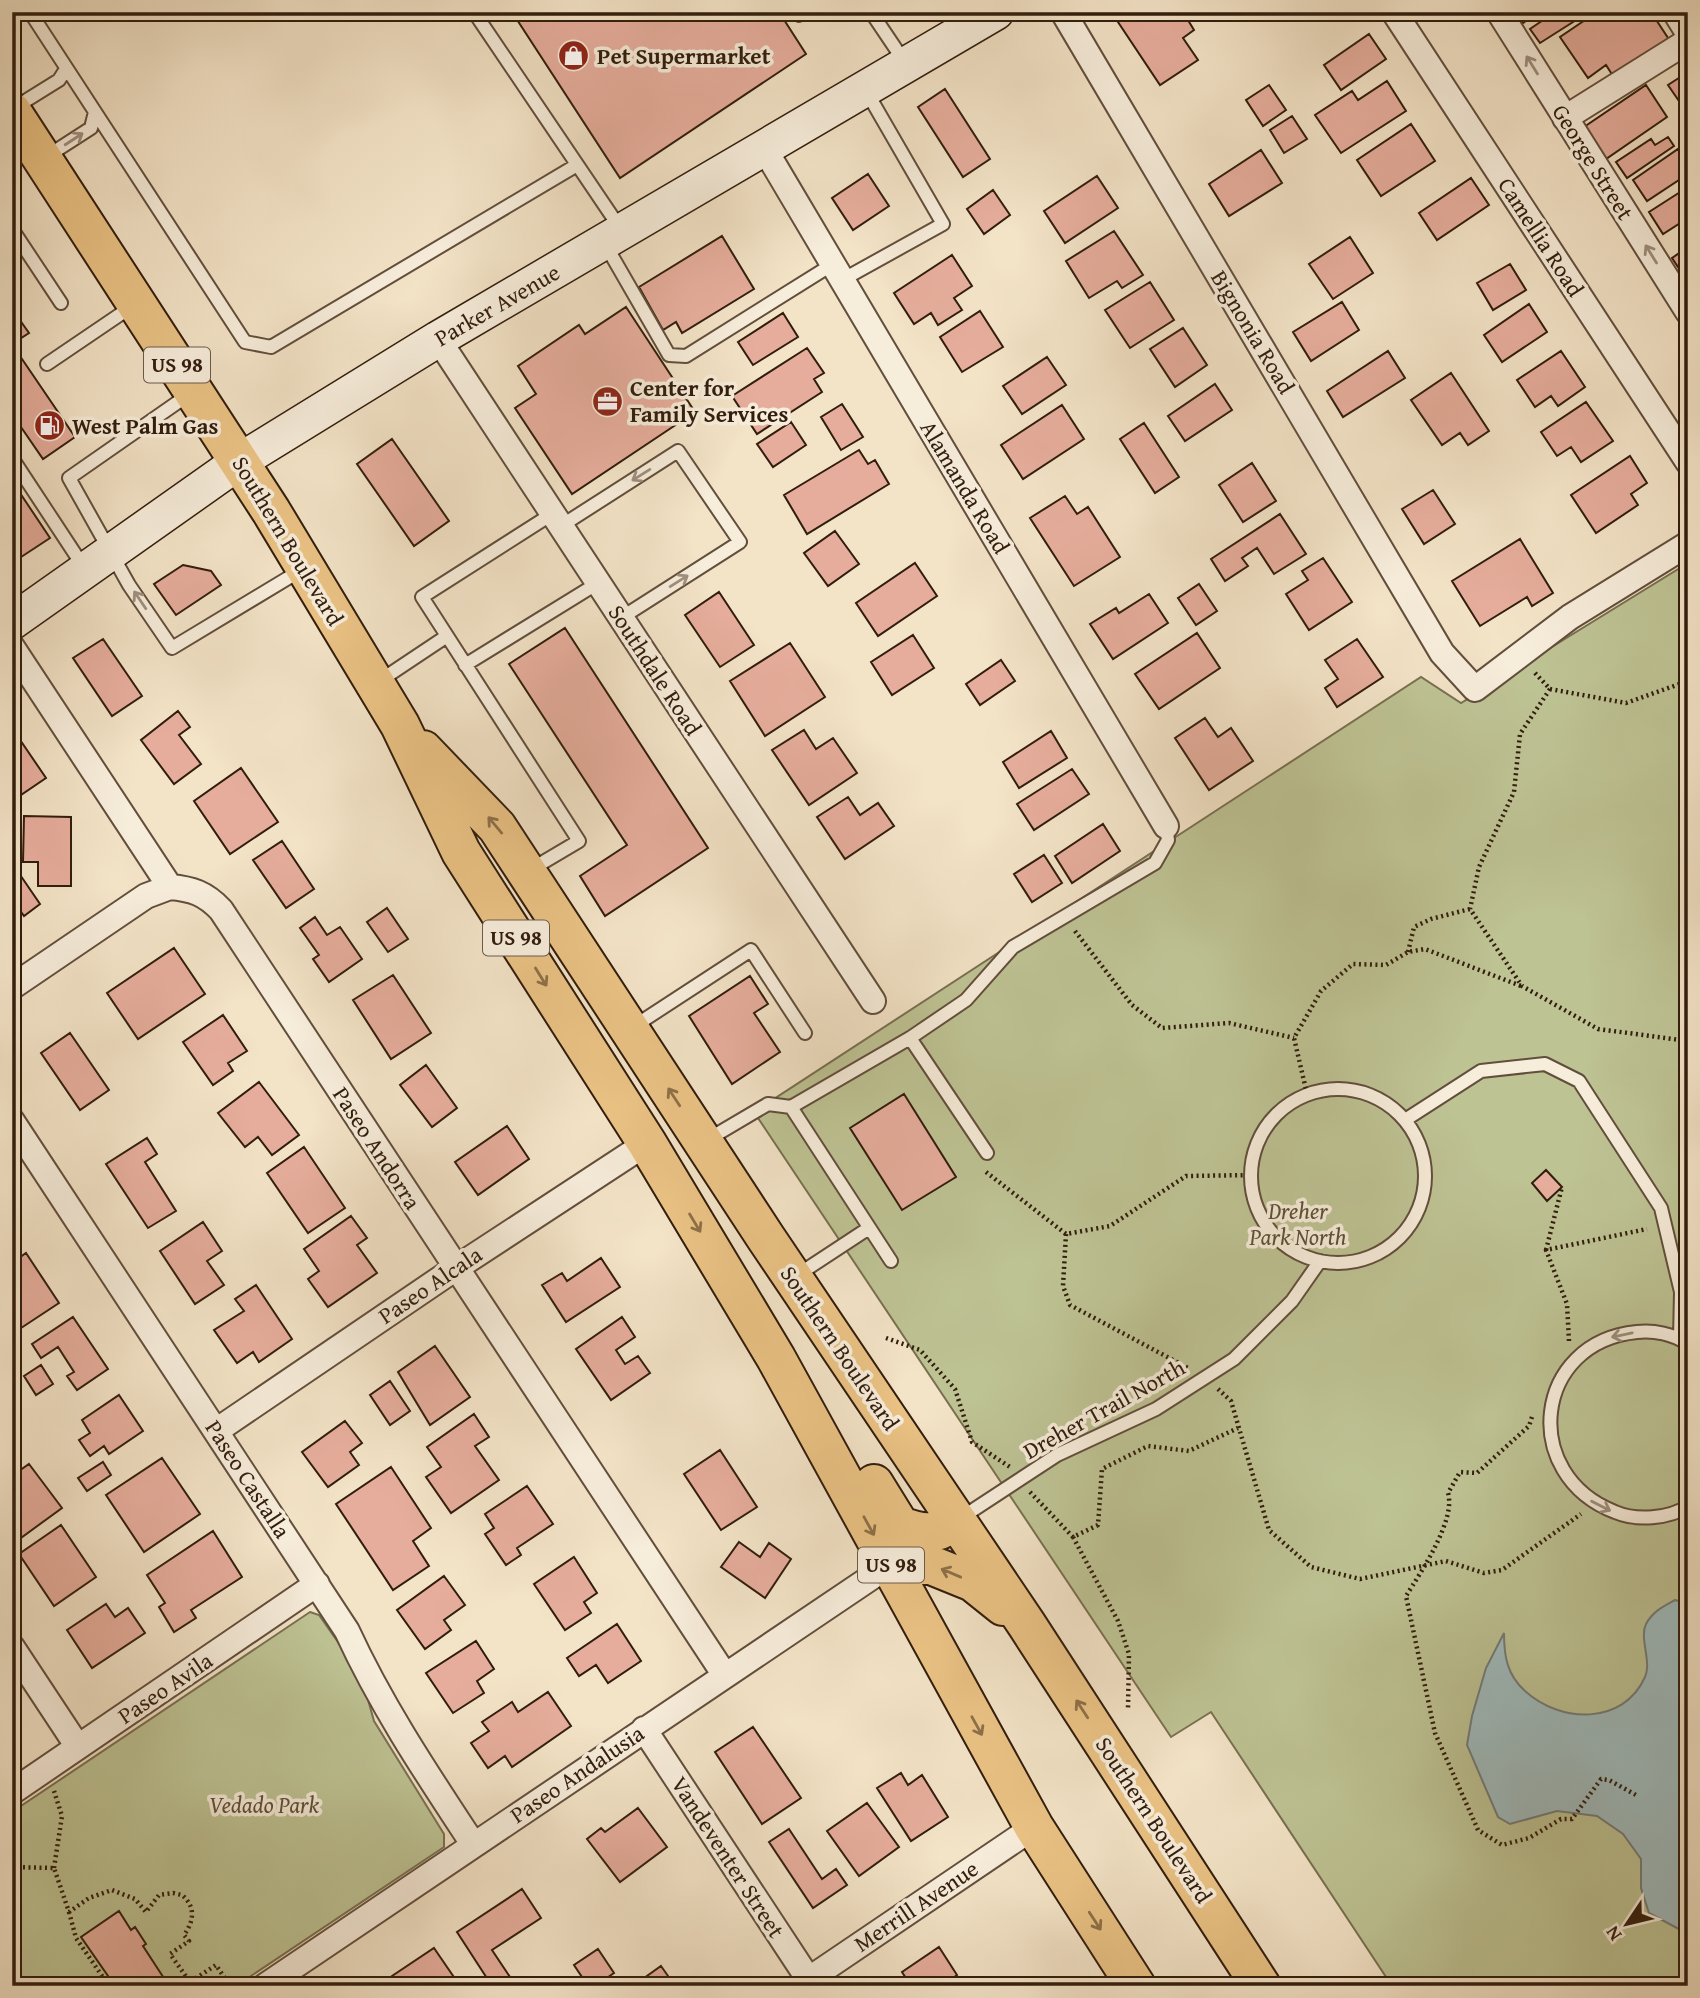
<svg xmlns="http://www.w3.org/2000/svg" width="1700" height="1998" font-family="'Gentium Book Plus',serif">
  <rect width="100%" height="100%" fill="#f3e3c7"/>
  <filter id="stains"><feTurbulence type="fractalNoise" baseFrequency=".00286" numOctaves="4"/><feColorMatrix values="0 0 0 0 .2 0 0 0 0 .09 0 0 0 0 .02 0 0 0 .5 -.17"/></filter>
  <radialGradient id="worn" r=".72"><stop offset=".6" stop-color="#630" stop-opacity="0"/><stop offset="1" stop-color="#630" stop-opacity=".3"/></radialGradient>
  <path fill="#bec394" stroke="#787050" stroke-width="2" d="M1688,563V1986H1392L1211,1712L1171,1737L754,1112L1421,677L1461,703Z
    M310,1612L319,1615L347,1655L367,1696L374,1721L444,1834V1847L236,1986H12V1812Z"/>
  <path fill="#9fbcbf" stroke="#737c78" stroke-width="2" d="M1675,1600L1688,1604V1934L1649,1913L1641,1888V1859L1623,1834L1597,1816L1557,1811L1510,1824L1498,1817L1467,1745L1472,1716L1486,1668L1504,1633C1504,1656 1507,1675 1525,1691C1560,1723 1623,1726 1645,1677C1652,1662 1639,1638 1646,1624C1653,1611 1664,1606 1675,1600Z"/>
  <path fill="#e6ad9c" stroke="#311d0d" stroke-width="2" d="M512,12H779L806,54L620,178Z
    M1133,12H1183L1194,30L1183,38L1198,60L1160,85L1118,22Z
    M1516,12H1539L1523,23Z
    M1555,12H1566L1573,22L1540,43L1530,29Z
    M1597,12H1651L1670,41L1613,76L1606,65L1588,78L1560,37Z
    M1369,34L1386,59L1341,90L1324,65Z
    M1688,72V100L1681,104L1668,85Z
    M1387,81L1406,111L1341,153L1315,115L1352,91L1358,100Z
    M1269,85L1286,110L1263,126L1246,100Z
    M1646,85L1667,117L1606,159L1584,127Z
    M945,89L990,159L963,177L918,107Z
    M1292,116L1307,139L1284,153L1270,130Z
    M1411,124L1435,161L1381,196L1357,160Z
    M1668,137L1674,146L1627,178L1616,162L1651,139L1655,145Z
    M1678,149L1688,165V174L1647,201L1633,180Z
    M1261,150L1282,183L1229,216L1209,184Z
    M868,174L889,206L853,230L832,198Z
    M1097,176L1118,208L1065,243L1044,211Z
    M1471,178L1489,205L1437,240L1419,213Z
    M1688,187V218L1663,234L1649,212Z
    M993,190L1010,215L984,234L967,209Z
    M1114,231L1143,275L1122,288L1117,281L1089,298L1066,261Z
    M722,236L754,289L682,333L676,322L663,330L639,287Z
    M1350,237L1373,273L1333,299L1309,264Z
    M1688,247V282L1672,258Z
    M952,255L972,286L954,298L962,310L938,325L931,313L914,324L894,293Z
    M1510,264L1526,290L1493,310L1477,283Z
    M1150,282L1174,320L1130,348L1105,310Z
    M1342,302L1359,330L1311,361L1293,332Z
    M1529,304L1547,332L1502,362L1484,335Z
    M626,307L695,412L572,494L515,408L536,394L518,366L579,325L585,334Z
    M12,309L29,333L12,344Z
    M980,311L1003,347L962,372L940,337Z
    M783,313L798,337L753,365L738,342Z
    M1183,328L1207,365L1175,387L1150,349Z
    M807,348L824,373L814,379L822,392L757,434L732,396Z
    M1388,351L1405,378L1343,417L1327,391Z
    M1561,351L1585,387L1558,406L1551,396L1535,407L1517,380Z
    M1047,357L1066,385L1022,414L1003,386Z
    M22,359L75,437L43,459L12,414V366Z
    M1451,373L1489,431L1468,445L1460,433L1442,445L1411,400Z
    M1215,384L1232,410L1185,441L1168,416Z
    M1586,402L1613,441L1581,462L1571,447L1557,456L1541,432Z
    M842,404L863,437L841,450L821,417Z
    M1062,405L1084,439L1023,479L1001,445Z
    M791,422L806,445L773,467L757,444Z
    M1144,423L1179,477L1155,493L1120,439Z
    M392,439L449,521L414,546L357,464Z
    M859,450L868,464L875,460L889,484L807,534L784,495Z
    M1630,456L1647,483L1631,494L1638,505L1596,533L1571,495Z
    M1252,463L1276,501L1243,522L1219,485Z
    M12,481L50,538L12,563Z
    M1433,490L1455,524L1424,544L1402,509Z
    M1065,496L1077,514L1088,507L1120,557L1074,586L1030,518Z
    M1280,514L1306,554L1274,574L1257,548L1242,558L1248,566L1225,581L1211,559Z
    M835,531L859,564L828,586L804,553Z
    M1520,539L1553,593L1532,606L1527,597L1480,626L1452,581Z
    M1323,558L1352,602L1309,630L1286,594L1308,580L1302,571Z
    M915,563L937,596L878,636L856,603Z
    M183,565L211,571L221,585L176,615L154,584Z
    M1199,584L1217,611L1196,625L1178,598Z
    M719,592L754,645L720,667L685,615Z
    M1149,594L1168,623L1113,659L1090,624L1116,608L1119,613Z
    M565,628L708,848L605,916L580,876L627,845L509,664Z
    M1197,633L1220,668L1159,709L1135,674Z
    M913,635L934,668L892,695L871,662Z
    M103,639L142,696L112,716L73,658Z
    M1357,639L1383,677L1337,707L1325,688L1338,679L1325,660Z
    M790,643L825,697L765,736L730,681Z
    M1001,660L1015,681L980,705L966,684Z
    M178,711L190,727L179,735L201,764L174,784L141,740Z
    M1205,718L1218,737L1231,728L1253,761L1209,790L1175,738Z
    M12,728L46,778L12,801Z
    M804,730L816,749L833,738L857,773L809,805L772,750Z
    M1051,731L1067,758L1019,788L1003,762Z
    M241,768L278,822L230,854L194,801Z
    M1072,769L1089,794L1034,830L1017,804Z
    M848,797L860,815L878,803L894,826L845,859L817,817Z
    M24,816L71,817V886H38V862H23Z
    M1103,824L1120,851L1072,883L1055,856Z
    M282,841L314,889L286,908L253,860Z
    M1044,855L1062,883L1032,902L1014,874Z
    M12,863L40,904L24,916L17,906L12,909Z
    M387,908L408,939L388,952L367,922Z
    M315,917L327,935L340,927L362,959L329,982L313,959L319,955L300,928Z
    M174,948L205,994L138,1039L107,993Z
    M393,975L431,1033L391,1059L353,1000Z
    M750,976L768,1004L754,1013L780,1052L732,1084L689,1016Z
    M223,1015L247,1051L228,1063L233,1071L213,1085L183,1042Z
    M70,1033L109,1090L80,1110L41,1053Z
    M426,1065L457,1108L432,1127L400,1085Z
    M259,1082L299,1135L272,1155L258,1137L245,1147L218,1113Z
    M904,1094L956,1177L902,1210L850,1128Z
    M507,1126L529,1159L478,1195L455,1162Z
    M147,1138L157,1154L145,1162L176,1211L148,1228L106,1164Z
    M304,1147L345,1208L308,1233L267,1173Z
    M1546,1170L1562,1187L1547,1201L1532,1183Z
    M351,1216L367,1238L357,1245L377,1273L328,1307L308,1279L319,1271L304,1249Z
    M203,1222L222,1251L207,1261L224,1285L195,1304L160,1251Z
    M26,1253L59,1303L12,1334V1263Z
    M601,1258L620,1287L566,1322L542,1285L562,1273L567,1281Z
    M256,1285L292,1339L259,1362L253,1352L237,1363L214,1330L244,1311L235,1299Z
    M73,1317L108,1369L77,1390L67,1376L74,1372L58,1347L41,1358L32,1344Z
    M622,1317L635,1337L616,1350L625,1364L638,1356L650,1373L611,1400L576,1349Z
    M435,1346L470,1397L430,1425L398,1372Z
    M41,1365L53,1384L36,1395L24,1376Z
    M390,1381L410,1411L390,1425L370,1395Z
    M119,1395L143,1431L109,1454L104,1446L90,1456L79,1440L90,1433L82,1420Z
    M474,1414L489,1437L475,1446L499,1480L451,1513L426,1477L441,1467L427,1447Z
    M345,1421L362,1443L350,1452L359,1465L328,1487L302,1452Z
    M720,1450L757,1507L721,1530L684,1474Z
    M162,1458L200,1514L144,1552L106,1495Z
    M103,1462L111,1475L87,1491L78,1478Z
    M29,1464L62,1508L14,1543L12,1476Z
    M391,1467L431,1528L413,1541L429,1566L393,1590L336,1504Z
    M527,1486L553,1524L517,1548L521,1555L506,1565L485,1534L494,1528L485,1514Z
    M61,1525L96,1577L54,1606L19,1554Z
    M213,1531L242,1577L191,1610L196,1618L174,1632L159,1607L165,1603L147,1575Z
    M739,1542L760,1557L769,1543L791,1559L765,1598L721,1567Z
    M574,1557L597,1593L584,1602L591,1613L565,1630L534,1584Z
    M444,1576L465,1605L444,1620L451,1630L425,1649L397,1610Z
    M106,1604L115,1617L128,1608L145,1633L92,1668L67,1630Z
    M617,1624L641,1661L608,1683L596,1665L579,1676L567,1658Z
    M476,1641L494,1669L477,1681L484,1693L453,1713L426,1673Z
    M548,1692L571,1726L512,1767L505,1756L488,1768L471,1743L489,1731L482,1722L512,1702L518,1712Z
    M753,1727L801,1798L762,1824L715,1752Z
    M901,1773L908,1785L922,1775L948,1817L911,1841L877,1788Z
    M867,1803L899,1847L859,1876L827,1831Z
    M638,1808L667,1847L620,1882L587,1839L601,1828L605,1832Z
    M789,1829L822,1879L836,1869L847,1885L813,1908L769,1842Z
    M522,1889L541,1918L492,1950L514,1983L492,1986L457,1932Z
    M119,1911L131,1930L135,1927L146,1944L143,1946L169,1986H115L81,1937Z
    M939,1947L957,1975L943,1986H911L902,1972Z
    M434,1948L460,1986H398L392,1976Z
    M598,1949L614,1973L595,1986H588L574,1965Z
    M661,1966L675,1986H633Z"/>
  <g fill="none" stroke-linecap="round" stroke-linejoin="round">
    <defs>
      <path id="lane" d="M30,12L245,342L271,347L577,165
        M474,12L620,228
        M871,12L906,64
        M799,15L804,12
        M14,108L59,80L66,69
        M46,157L91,128L95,112
        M12,229L61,303
        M605,244L669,355L686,356L833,264
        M842,280L943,224L865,89
        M47,364L134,305
        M191,393L69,478L129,585L172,648L303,569
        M12,458L85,569
        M561,526L678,451L740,542L621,618
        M465,665L598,583
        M378,682L447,636
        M530,870L579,841L422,597L552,514
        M633,1027L751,950L805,1033
        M910,1038L987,1153
        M1251 1176a87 87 0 1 1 174 0a87 87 0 1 1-174 0Z
        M791,1107L891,1261
        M1405,1120L1481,1071L1545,1064L1579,1081L1661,1208L1681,1292L1680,1339
        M707,1140L768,1104L791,1107L910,1038L966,1000L1013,947L1155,863L1168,840L1166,826
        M796,1276L869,1228
        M1688,1344C1673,1334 1654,1330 1637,1332C1533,1342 1519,1475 1615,1512C1636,1521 1669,1519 1688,1506
        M961,1518L1057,1455L1156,1409L1234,1359L1292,1301L1320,1261"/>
      <path id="street" d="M1063,12L1442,653L1475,689L1570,617L1688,544
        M1394,12L1688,462
        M1499,12L1688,312
        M1675,12L1688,33
        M1565,118L1688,41
        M764,148L1166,826
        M438,339L873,1001
        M12,647L170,887C192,889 205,893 221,910L724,1674
        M12,987L146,896L170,887
        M12,1121L347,1631C382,1707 427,1774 473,1844
        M216,1431L456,1268L647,1143
        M12,1647L78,1747
        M644,1729L813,1986
        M12,1792L317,1584
        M265,1986L891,1564
        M799,1986L1034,1827"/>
      <path id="secondary" d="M12,622L240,461L438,339L996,12"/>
      <path id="primary" d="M12,112L271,511L400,725L461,852L647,1143L776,1358L1034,1827L1136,1986
        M423,750L497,827L766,1238L1027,1625L1261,1986
        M874,1484L900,1526C923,1534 934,1536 955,1522
        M891,1564L931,1565L973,1582L1003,1606"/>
    </defs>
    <use href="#lane" stroke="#624e3c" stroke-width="16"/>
    <use href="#street" stroke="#624e3c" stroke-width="28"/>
    <use href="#secondary" stroke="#311d0d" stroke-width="38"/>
    <use href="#primary" stroke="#311d0d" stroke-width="42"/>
    <path stroke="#311d0d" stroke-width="4.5" stroke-dasharray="2 3.5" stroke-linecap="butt" d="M1535,673L1550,689L1520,734L1514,792L1479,867L1470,909L1522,986L1598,1029L1688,1041
      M1550,689L1626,703L1688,681
      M1075,931L1132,1005L1162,1028L1229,1023L1294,1038
      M1408,952L1414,927L1431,919L1470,909
      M1307,1094L1294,1038L1321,991L1353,964L1386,965L1408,952L1425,949L1521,986
      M986,1172L1066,1234L1110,1226L1186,1176L1251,1175
      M1066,1234L1063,1286L1070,1305L1188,1368
      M1546,1250L1562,1187
      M886,1338L920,1350L955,1389L972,1442L1010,1467
      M1569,1341L1567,1304L1546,1250L1647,1229
      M1218,1389L1231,1401L1269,1530L1311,1567L1360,1579L1446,1561L1484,1573L1502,1570L1581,1514
      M1532,1417L1529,1426L1477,1473L1460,1472L1448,1493C1456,1520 1421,1572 1406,1596L1435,1733L1478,1830L1502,1845L1529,1838L1561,1819H1572L1601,1779L1609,1780L1636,1795
      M1030,1492L1073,1537L1098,1525L1102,1469L1148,1446L1189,1451L1238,1428
      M1073,1537L1118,1621L1129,1654L1128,1708
      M12,1867L54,1868L69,1912L89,1898L112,1890L135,1899L146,1912L159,1895L173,1893L182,1895C196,1907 194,1921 184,1935L189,1941L170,1954L190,1982
      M54,1868L62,1816L54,1791
      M69,1912L76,1938L109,1986
      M192,1986L190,1982L216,1965L226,1980L217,1986"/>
    <use href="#lane" stroke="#f7eddb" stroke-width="12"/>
    <use href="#street" stroke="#f7eddb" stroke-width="24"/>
    <use href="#secondary" stroke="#f7eddb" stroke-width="35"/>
    <use href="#primary" stroke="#eac284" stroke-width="38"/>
  </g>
  <defs><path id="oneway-shaft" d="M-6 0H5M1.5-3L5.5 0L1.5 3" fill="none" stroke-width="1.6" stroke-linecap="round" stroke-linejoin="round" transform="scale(1.75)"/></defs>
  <g stroke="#9e8f7e">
    <use href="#oneway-shaft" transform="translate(1532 65) rotate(-122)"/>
    <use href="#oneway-shaft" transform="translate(74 139) rotate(-33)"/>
    <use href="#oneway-shaft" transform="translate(1651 254) rotate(-122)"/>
    <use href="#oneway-shaft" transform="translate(641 475) rotate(148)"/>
    <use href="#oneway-shaft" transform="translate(679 581) rotate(-32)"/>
    <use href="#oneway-shaft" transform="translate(140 600) rotate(-124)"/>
    <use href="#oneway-shaft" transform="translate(1622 1335) rotate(168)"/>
    <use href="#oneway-shaft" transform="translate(1601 1506) rotate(27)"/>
  </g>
  <g stroke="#8e7048">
    <use href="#oneway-shaft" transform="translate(495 825) rotate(-130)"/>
    <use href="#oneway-shaft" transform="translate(541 977) rotate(58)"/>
    <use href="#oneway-shaft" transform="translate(674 1097) rotate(-123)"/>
    <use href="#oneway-shaft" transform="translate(695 1223) rotate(59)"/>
    <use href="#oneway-shaft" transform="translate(869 1526) rotate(61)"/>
    <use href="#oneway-shaft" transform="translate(951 1573) rotate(-157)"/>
    <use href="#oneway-shaft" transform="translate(1082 1709) rotate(-123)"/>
    <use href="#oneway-shaft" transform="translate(977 1726) rotate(61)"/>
    <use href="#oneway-shaft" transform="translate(1095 1921) rotate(57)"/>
  </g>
  <defs>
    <symbol id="shop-disc" viewBox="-11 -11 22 22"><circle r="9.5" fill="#8f2418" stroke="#f7eddb"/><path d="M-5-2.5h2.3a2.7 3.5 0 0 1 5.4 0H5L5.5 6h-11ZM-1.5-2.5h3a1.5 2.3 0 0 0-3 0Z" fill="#fff"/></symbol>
    <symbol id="office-disc" viewBox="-11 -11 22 22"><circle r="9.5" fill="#8f2418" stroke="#f7eddb"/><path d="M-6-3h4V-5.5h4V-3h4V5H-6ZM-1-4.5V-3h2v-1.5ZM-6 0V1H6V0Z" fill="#fff"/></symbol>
    <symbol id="fuel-disc" viewBox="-11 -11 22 22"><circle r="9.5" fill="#8f2418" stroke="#f7eddb"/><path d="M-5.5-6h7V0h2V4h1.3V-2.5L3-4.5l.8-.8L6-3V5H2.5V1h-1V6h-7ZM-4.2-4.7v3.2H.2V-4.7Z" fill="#fff"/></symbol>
  </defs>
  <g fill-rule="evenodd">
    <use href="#shop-disc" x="556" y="38" width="35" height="35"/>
    <use href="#office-disc" x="590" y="384" width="35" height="35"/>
    <use href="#fuel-disc" x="32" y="408" width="35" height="35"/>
  </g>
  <g text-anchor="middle" stroke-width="7" stroke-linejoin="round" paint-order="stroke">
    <g fill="#f7eddb" stroke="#6c5b4b" stroke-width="2">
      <rect x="144" y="347.5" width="66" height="35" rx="5"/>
      <rect x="483" y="920.5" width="66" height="35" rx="5"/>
      <rect x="858" y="1547.5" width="66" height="35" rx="5"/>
    </g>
    <g font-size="21" font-weight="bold" fill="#311d0d">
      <text x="177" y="372">US 98</text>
      <text x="516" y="945">US 98</text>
      <text x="891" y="1572">US 98</text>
    </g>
    <g font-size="23" font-weight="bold" fill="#311d0d" stroke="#f7eddb" text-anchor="start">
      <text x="597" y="64">Pet Supermarket</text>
      <text x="630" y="396">Center for<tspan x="630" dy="26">Family Services</tspan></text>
      <text x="72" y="434">West Palm Gas</text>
    </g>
    <g font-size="23" fill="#311d0d" stroke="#f7eddb">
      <text transform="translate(1593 162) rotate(58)" y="8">George Street</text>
      <text transform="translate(1541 237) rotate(57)" y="8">Camellia Road</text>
      <text transform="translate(497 305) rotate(-30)" y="8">Parker Avenue</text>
      <text transform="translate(1253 332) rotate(59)" y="8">Bignonia Road</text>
      <text transform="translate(965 487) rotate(59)" y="8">Alamanda Road</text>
      <text transform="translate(288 541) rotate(59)" y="8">Southern Boulevard</text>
      <text transform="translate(655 670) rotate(57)" y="8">Southdale Road</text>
      <text transform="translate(377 1148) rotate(57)" y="8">Paseo Andorra</text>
      <text transform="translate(430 1285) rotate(-34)" y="8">Paseo Alcala</text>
      <text transform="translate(840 1348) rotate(56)" y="8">Southern Boulevard</text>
      <text transform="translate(1104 1409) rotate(-29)" y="8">Dreher Trail North</text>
      <text transform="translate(248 1479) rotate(57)" y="8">Paseo Castalla</text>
      <text transform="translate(165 1688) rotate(-34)" y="8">Paseo Avila</text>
      <text transform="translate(577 1774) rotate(-34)" y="8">Paseo Andalusia</text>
      <text transform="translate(1154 1820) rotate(57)" y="8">Southern Boulevard</text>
      <text transform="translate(728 1857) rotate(57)" y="8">Vandeventer Street</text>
      <text transform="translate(916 1906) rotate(-34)" y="8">Merrill Avenue</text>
    </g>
    <g font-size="23" font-style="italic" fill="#5b4f36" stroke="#f7eddb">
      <text x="1298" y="1219">Dreher<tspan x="1298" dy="26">Park North</tspan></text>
      <text x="264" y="1813">Vedado Park</text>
    </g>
  </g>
  <rect width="1700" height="1998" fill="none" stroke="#f3e3c7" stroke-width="42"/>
  <rect x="14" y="14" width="1672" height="1970" fill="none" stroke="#311d0d" stroke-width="3.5"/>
  <rect x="21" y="21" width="1658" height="1956" fill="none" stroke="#311d0d" stroke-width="2"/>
  <g transform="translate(1627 1924) rotate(235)" stroke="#f7eddb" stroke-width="5" paint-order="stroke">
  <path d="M0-5L12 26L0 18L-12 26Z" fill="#311d0d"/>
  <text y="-10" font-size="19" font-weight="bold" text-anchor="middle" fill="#311d0d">N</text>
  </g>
  <rect width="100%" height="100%" filter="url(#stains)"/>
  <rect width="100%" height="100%" fill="url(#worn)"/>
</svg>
